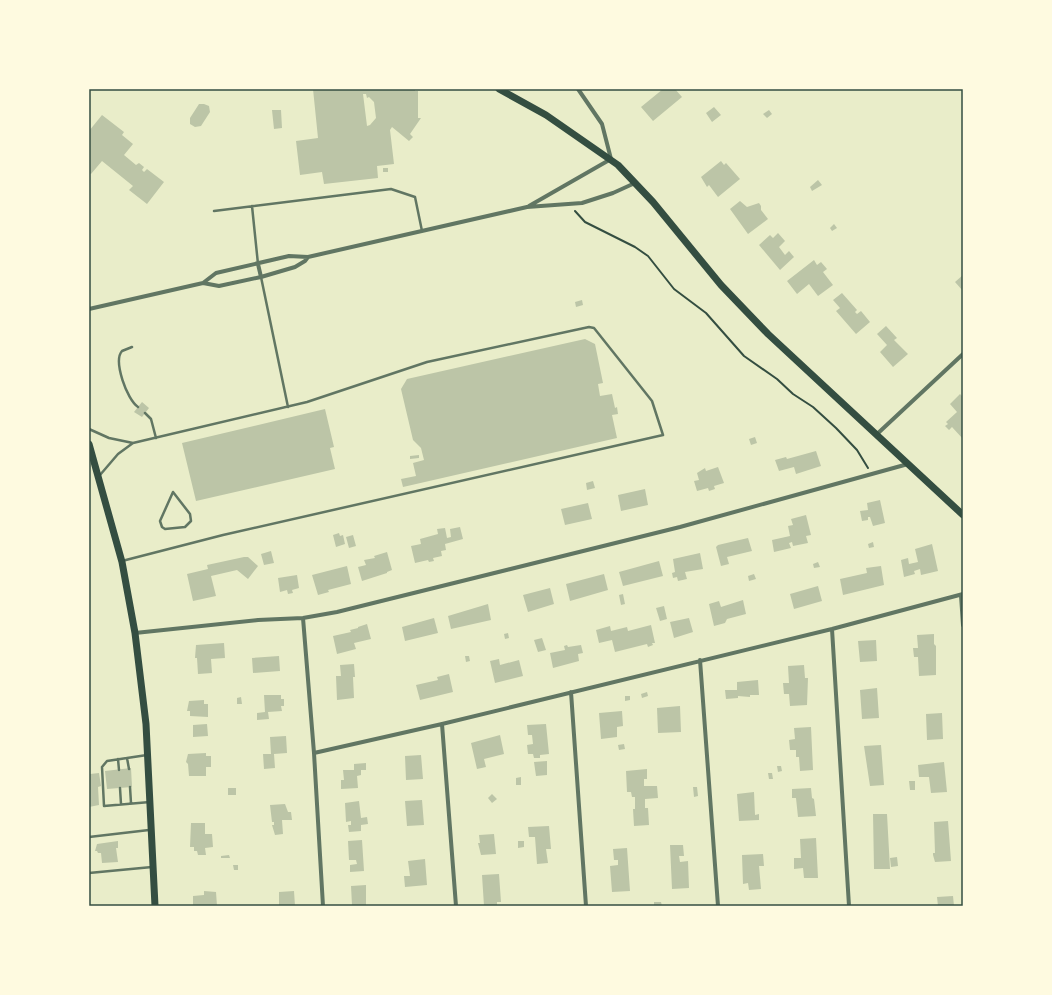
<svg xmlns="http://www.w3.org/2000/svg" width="1052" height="995" font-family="'Fira Sans',sans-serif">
  <rect width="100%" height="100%" fill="#e9edc9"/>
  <path fill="#bcc5a7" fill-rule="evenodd" d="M313,89H415V91H418V118H421L410,134L413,137L409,141L392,127L390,130L394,164L377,166L378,178L324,184L322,172L300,175L296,141L318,138ZM363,94H366L367,98L369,97L374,102L376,118L370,125L367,126Z
    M663,89H675L682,97L653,121L641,107Z
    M199,104H204L209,106L210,112L201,126L195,127L190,124V118Z
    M714,107L721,115L712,122L706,113Z
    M272,110H281L282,128L274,129Z
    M769,110L772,114L767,118L763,114Z
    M102,115L124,132L122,135L133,144L124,155L136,165L139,163L144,167L142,170L144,172L147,169L164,182L147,204L129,190L133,186L102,161L91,174L89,173V131Z
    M721,161L724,165L726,163L740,179L718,197L709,185L707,187L701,177Z
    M383,168H388V172H383Z
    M818,180L822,185L812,191L810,187Z
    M740,201L747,207L759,203L761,206V210L768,219L748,234L730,209Z
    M834,224L837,228L832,231L830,228Z
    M778,233L785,241L779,247L785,255L789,251L794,257L780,270L759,245L770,235L773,238Z
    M814,260L817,265L821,262L827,269L823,272L833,285L818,296L809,284L797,294L787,281Z
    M963,275V291L955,282Z
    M842,293L857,310L855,312L857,314L861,311L870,322L856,334L836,311L840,308L833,300Z
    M582,300L583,305L576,307L575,302Z
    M886,326L897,338L894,340L908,354L893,367L880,352L887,345L877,334Z
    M585,339L595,344L603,383L598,384L600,396L612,394L615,408L617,407L618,414L612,415L617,438L403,487L401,479L416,476L413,463L424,460L421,448L413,440L401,389L407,379Z
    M960,394L963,397V439L952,427L949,430L945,426L948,424L946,422L957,412L950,404Z
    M142,402L149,408L142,417L134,412Z
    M325,409L334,447L330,448L335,469L196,501L182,443Z
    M755,437L757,443L751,445L749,439Z
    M816,451L821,466L796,474L794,467L779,471L775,460L786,457L787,459Z
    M419,455V458L410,459V456Z
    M718,467L724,483L714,486L715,489L709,491L708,488L697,491L694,481L699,480L697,473L705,468L706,471Z
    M593,481L595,488L587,490L586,483Z
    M645,489L648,505L621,511L618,495Z
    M880,500L885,523L873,526L870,517H868V520L862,521L860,511L868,510L867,503Z
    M588,503L592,519L565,525L561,509Z
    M806,515L811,535L806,536L808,543L793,546L792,542L789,543L791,548L774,552L772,540L790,536L788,526L793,525L791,519Z
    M460,527L463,539L445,544L446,550L441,551L442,556L433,558L434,561L429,562L428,560L415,563L411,546L421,544L420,539L438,534L437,529L445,528L447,538L451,537L450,529Z
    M339,533L340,536L343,535L345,544L336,547L333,535Z
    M353,535L356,546L349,548L346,537Z
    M748,538L752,551L727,557L729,564L721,566L716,547L718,545Z
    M873,542L874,547L869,548L868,544Z
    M932,544L938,571L921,575L920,569L914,571L915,574L904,577L901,560L908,558L909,564L918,562L915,549Z
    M271,551L274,563L264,565L261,554Z
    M387,552L392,570L387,572V573L362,581L358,567L366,565L364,560L375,558L374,556Z
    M700,553L703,569L685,572L687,579L678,581L677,577L673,578L672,573L675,572L673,559Z
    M244,557H248L258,566L248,579L237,570L211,576L216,596L193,601L187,574L208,569L207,565Z
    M659,561L663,576L623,586L619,572Z
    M818,562L820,567L814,568L813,564Z
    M347,566L351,584L328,590L329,592L318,595L312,575Z
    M881,566L884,585L843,595L840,579L867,573L866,568Z
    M604,574L608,590L570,601L566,584Z
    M754,574L756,579L749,581L748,576Z
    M297,575L299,588L292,590L293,593L288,594L287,590L280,592L278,578Z
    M818,586L822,601L794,609L790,594Z
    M550,588L554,604L528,612L523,595Z
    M623,594L625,604L621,605L619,595Z
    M743,600L746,614L727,619L725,623L714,626L709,604L719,601L721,607Z
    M488,604L491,620L451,629L448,616Z
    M664,606L667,619L660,621L656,608Z
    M434,618L438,633L405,641L402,627Z
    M689,618L693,632L674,638L670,622Z
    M367,624L371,639L354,643L356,649L337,654L333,636L351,632L350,630L358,628V627Z
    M651,625L655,643H652L653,645L648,647L647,644L615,652L612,640L599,643L596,630L610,626L611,631L627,627L628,631Z
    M508,633L509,638L505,639L504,634Z
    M934,634V644L936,646V675L919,676L918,657H914L913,648H918L917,635Z
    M542,638L546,650L538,652L534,640Z
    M876,640L877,661L860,662L858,641Z
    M224,643L225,658L211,659L212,673L198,674L197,658H195L196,645Z
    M567,645L568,647L581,645L583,653L578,654L579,661L553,668L550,653L565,650L564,646Z
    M279,656L280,671L253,673L252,658Z
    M465,656H469L470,661L466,662Z
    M499,659L500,665L519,660L523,676L495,683L490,661Z
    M354,664L355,677H353L354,698L337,700L336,676H341L340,665Z
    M804,665L805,678H808L807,705L790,706L789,694H784L783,683H789L788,666Z
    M449,674L453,692L420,700L416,685L438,680L437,677Z
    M758,680L759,695H750V697L738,696V698L726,699L725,690H737V682Z
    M877,688L879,718L862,719L860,690Z
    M647,692L648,696L642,698L641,694Z
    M264,695H281V699H284V706H281L282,711L268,712L269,719L257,720V713L265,712Z
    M625,696H630V700L625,701Z
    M241,697L242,704H237V698Z
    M204,700V704H208V717L190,716V711H187L189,701Z
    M680,706L681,732L658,733L657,708Z
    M622,711L623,726L617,727V737L601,739L599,713Z
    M942,713L943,739L927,740L926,714Z
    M207,724L208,736L193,737V725Z
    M546,724L549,754L540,755V758H534L533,754H528L527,745L533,744L532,735H528L527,725Z
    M811,727L813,770L800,771L799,757H796V750H790L789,740L795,739L794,728Z
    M500,735L504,754L484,759L486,767L477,769L471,743Z
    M286,736L287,753L274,754L275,768L264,769L263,754H271L270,737Z
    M624,744L625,749L619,750L618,745Z
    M881,745L884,785L870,786L864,746Z
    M206,753V756H211V767H206V776H189L188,764L186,762L188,754Z
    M421,755L423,779L406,780L405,756Z
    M547,761V775L536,776L534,762Z
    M944,762L947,792L931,793L929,777H919L918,765Z
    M366,763V770H361V775L357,776L358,788L341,789V780H344L343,770H354V764Z
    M777,766H781L782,771L778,772Z
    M131,768L132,787L107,789L105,771Z
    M647,769V779H644V786H657L658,798L645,799V808H648L649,825L634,826L633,809H635V797H632L631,792H627L626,771Z
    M99,773L101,786L98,787L99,805L89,807V776L90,774Z
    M768,773H772L773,779H769Z
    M521,777V785H516V778Z
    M909,781H915V790H910Z
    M693,787H697L698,796L694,797Z
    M228,788H236V795H228Z
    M811,788L812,798L814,799L816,816L798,817L796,798H792V789Z
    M754,792L755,815L759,814V820L739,821L737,794Z
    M492,794L497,799L492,803L488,798Z
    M422,800L424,825L407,826L405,801Z
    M359,801L361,818L367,817L368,824L361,825V831L349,832L348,825H351V821L346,822L345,803Z
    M285,804L288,812H291L292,820H282L283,834L275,835L272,825H274V822H272L270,805Z
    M873,814H887L890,869H874Z
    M948,821L951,861L935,862L933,855V853H935L934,822Z
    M191,823H205V834H212L213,847L205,848L206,855H198L197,851H194V847H190Z
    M549,826L551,849H546L548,863L537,864L535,837H529L528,827Z
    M494,834L496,854L481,855L478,843H480L479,835Z
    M816,838L818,878H804L803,868L794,869V858H801L800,839Z
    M362,840L364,871L350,872V865L357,864L356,860H349L348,841Z
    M118,841V848H116L118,862L102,863L101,853H98L97,851H95L97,844Z
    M518,841H524V847L518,848Z
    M670,845H683L684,856H679L680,862L688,861L689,888L672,889Z
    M627,848L630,891L612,892L610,866L618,865V860H614L613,849Z
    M763,854L764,866H759L761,889L749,890L748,883L743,884L742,855Z
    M229,855L230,858H221V856Z
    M897,857L898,866L891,867L890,858Z
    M425,859L427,885L405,887L404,876H410L408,861Z
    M233,865H238V870H234Z
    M499,874L501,902H497V906H484L482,875Z
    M366,885V906L352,905L351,886Z
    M204,891L216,892L217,906H193V896L204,895Z
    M294,891L295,906H279V892Z
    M953,896L954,906H938L937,897Z
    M654,902H661L662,906H654Z"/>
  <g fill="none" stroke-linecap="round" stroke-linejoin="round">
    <path stroke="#344e41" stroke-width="2" d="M575,211L585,222L635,247L648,256L674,289L706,313L744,356L777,379L793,394L813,407L836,428L857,450L868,468"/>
    <path stroke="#617663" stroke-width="2.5" d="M252,206L258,264
      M214,211L391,189L415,197L422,231
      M261,277L288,407
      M132,347L122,351C113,361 127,400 138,407
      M145,413L151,419L156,438
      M89,429L109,438L133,443
      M100,475L118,454L133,443L307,402L427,362L589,327L594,328L598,333L652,401L663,435L223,535L122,561
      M173,492L190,514L191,521L185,527L165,529L162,527L160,521Z
      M147,755L107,761L102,767L104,806L150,802
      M127,758L129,769
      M118,759L119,770
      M130,787L131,803
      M120,788L121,804
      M89,837L149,830
      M89,873L152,867"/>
    <path stroke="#617663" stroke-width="4" d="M529,206L611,159L602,124L578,89
      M258,264L261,277
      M203,283L219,286L261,277L295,267L305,261L308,257
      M89,309L203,283L216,273L289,256L308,257L527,207L582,203L613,193L635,183
      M876,435L963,354
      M961,595L963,625
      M303,618L314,753L323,906
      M832,629L849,906
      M135,633L258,620L303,618L337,612L680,527L908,464
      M700,660L718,906
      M571,692L586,906
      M442,724L456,906
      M314,753L442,724L832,629L963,594"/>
    <path stroke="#344e41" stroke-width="7" d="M499,89L546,115L618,165L653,202L721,285L768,334L963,515
      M89,444L122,562L135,633L146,724L155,906"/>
  </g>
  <rect width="1052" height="995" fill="none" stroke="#fefae0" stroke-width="180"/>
  <rect x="90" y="90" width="872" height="815" fill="none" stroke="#344e41" stroke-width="1.5"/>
</svg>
